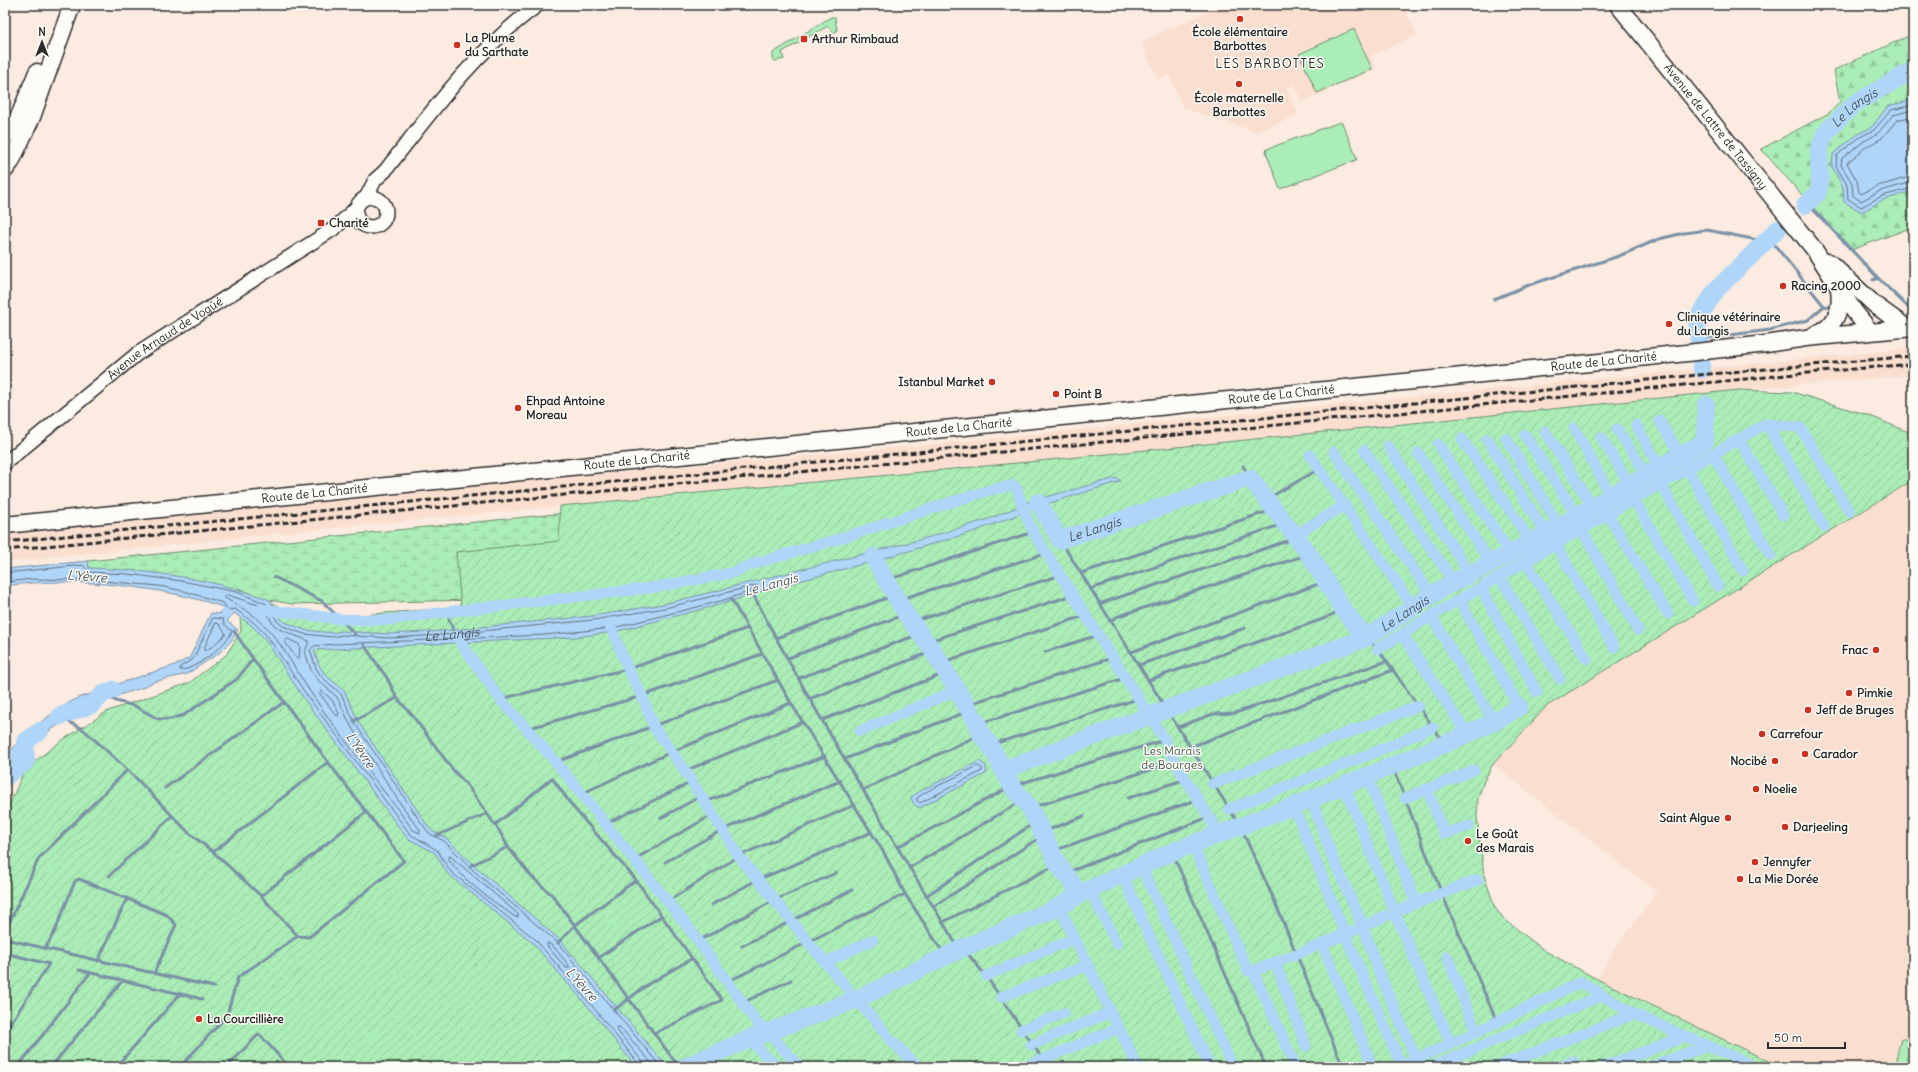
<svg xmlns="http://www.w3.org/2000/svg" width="1918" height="1072" font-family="Delius,sans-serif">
  <defs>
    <pattern id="forest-firs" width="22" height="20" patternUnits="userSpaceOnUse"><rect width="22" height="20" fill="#abedb6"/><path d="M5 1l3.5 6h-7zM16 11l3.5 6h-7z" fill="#93cb9d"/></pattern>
    <pattern id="wetland-marsh" width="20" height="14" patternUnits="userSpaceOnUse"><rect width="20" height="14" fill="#abedb6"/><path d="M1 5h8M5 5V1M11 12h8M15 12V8" fill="none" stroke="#93cb9d"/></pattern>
    <pattern id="garden-furrows" width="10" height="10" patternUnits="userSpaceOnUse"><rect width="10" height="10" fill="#abedb6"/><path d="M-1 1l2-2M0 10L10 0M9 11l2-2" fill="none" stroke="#93cb9d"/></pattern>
  </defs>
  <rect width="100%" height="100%" fill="#fbebe0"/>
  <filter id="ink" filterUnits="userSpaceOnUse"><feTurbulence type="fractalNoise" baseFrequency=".025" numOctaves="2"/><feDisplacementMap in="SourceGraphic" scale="8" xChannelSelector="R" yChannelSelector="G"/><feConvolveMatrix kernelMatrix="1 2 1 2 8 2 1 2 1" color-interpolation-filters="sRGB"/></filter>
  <g filter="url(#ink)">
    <path fill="#fadfd0" d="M1223,5H1403L1417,35L1371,56L1376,69L1302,102L1294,84L1287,87L1298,115L1256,132L1183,108L1169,75L1158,80L1141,42Z
      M1913,348V375L1739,390L1038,461L333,528L5,562V533L321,499L870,450Z
      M1913,480V1067H1781L1597,979L1617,946L1657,892L1493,764L1547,706Z"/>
    <path fill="#abedb6" stroke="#6b8c70" d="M831,17H835L837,31L833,33L828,26L782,52L784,59L775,61L773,59V53Z
      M1354,29L1372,69L1317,93L1299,54Z
      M1340,122L1342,123L1357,158L1356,160L1280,189L1266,152L1267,149Z
      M1901,1039H1905L1913,1043V1058L1907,1057V1067H1894Z"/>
    <path fill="url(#forest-firs)" stroke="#6b8c70" d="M1913,34V227L1851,250L1761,149L1829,113L1840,102L1834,70Z"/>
    <path fill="url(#wetland-marsh)" stroke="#6b8c70" d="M1004,469L568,598L292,604L89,568L88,561Z"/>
    <path fill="url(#garden-furrows)" stroke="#6b8c70" d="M1739,390L1792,392L1868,415L1913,434V480L1547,706L1493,764L1484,781L1478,798L1477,817L1484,875L1495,908L1504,919L1545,951L1597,979L1781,1067H5V815L25,769L61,741L108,711L189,683L226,655L241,631L238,588L288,610L348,616L461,607L456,552L559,541L560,506L1038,461Z"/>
    <path fill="#afd5f8" stroke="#7a91a6" d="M1913,100V191L1883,200L1862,212L1844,202L1843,187L1832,167L1833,154L1858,134L1872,127L1888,106Z
      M1116,478L1121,481L1040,506L976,531L885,558L759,592L722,604L614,632L576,637L314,650L319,665L324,673L345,692L359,723L425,822L432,831L446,838L477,868L561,941L667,1067H636L590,1009L532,942L448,874L435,853L407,838L304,699L265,639L251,625L234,613L227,621L238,630L232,640L219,653L187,674L153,682L144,687L86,706L29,745L17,760L5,782C5,775 3,766 5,760C11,742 57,709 74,700C86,694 100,693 111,686L178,664L190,657L211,613L220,614L223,607C162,586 69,576 5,586V569L88,561L89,568C151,570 213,579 270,600L280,618L285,622L305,630L332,633L342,631L389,634L441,631L593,616L664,604L919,540L989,519L1031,501Z
      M980,761L986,766L987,773L919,808L913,803L911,797L922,790Z"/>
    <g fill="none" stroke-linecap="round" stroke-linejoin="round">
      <g stroke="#606f7d" stroke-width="1">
        <path d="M1913,105L1891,110L1874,130L1860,137L1837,155L1836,166L1847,185L1848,199L1861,207L1882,196L1913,188"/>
        <path d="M1913,110L1893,115L1878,133L1863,142L1842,158L1841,165L1852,183L1853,196L1861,201L1880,191L1913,182"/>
        <path d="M1913,116L1897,120L1882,138L1866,147L1847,163L1857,181L1859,192L1861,194L1878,186L1913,176"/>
        <path id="s1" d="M5,573L83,565L89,572L127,574L182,581L237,592L267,604L277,621L283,626L304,634L332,637L342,635L389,638L442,635L593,620L665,608L757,585V589L721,601L613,628L545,635L336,644L314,646L310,650L316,668L321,676L341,694L356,725L422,824L430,834L444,841L474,871L558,943L661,1067"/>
        <path d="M5,582L33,579L91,580L159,586L184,591L223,603L228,610L235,609L253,622L268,637L308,697L410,834L437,850L451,872L535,939L593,1007L638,1063V1067"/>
        <path d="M228,595L264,607L273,624L279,629L309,641L305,652L311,670L318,680L337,697L352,728L400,803L420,830V833L413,830C380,785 343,740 311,693C294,668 281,640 258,619C248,610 235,605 225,598Z"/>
        <path d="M213,618L223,619L224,624L232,631C228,644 194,671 180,670V667L193,659Z"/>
        <path d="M216,623L219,624L226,634L213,646L205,651L204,649Z"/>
        <path d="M288,639L300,645L299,659L296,658L285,642Z"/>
        <path d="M322,691L332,700L339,713L338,716L336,715L320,694Z"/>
        <path d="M978,766L982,768V771L920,803L916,800L917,798L924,793Z"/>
        <path d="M450,856L518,914V917H515C495,902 462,881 449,859Z"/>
        <path d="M548,943L554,947L569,966V968H566L547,946Z"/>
        <path d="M644,1067L642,1061L617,1030V1027H620L655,1067"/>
      </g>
      <path stroke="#7a91a6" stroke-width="3" d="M1807,203L1878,278L1873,280
        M1878,278L1913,312
        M1494,299L1529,285L1619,256L1659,239L1684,233L1707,230L1773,243L1824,306
        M1698,339L1770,330L1808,320L1824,306L1830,307
        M1243,466L1250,478
        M1267,499L1319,469
        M1060,540L1240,826L1272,895L1343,1067
        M1081,573L1275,509
        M274,577L322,601L355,634
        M887,580L1033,532
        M1090,589L1286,523
        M752,592C814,713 886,828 956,944L963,948L986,976L1048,1067
        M731,599L791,703L884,853L905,894L946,957
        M898,600L1047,553
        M1099,604L1296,538
        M446,612L454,632
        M1109,621L1119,616L1309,554
        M912,622L1061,575
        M776,638L895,595
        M1366,638L1378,649L1445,744
        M926,642L1073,595
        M364,645L387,678L397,698L412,715L453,770L467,785L500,832L508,847L531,876L553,896L679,1067
        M1045,652L1098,635
        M1131,652L1327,581
        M788,658L906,614
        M940,663L1084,616
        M1139,665L1245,628
        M799,678L920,634
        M1149,680L1323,619L1343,609
        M107,696L116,701L135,706L158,719H171L184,715L237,679L253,659
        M500,699L628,669L748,628
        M809,699L933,651
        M966,705L1112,658
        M62,718L84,730L133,775L188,832L213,852L261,896L298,936
        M822,720L946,673
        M354,721L397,698
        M978,724L1125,678
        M1178,727L1213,714L1235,713L1387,661
        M526,729L642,696L762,654
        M990,745L1138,699
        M1190,747L1393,670
        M845,759L969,711
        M556,762L778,680
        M1392,765L1442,894L1497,1022
        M685,771L803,722
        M165,788L284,702
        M863,790L981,734
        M581,794L671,752L791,703
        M1128,798L1186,779
        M705,802L825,756
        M1030,808L1175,762
        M661,818L701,796
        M605,824L692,782
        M495,825L552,778L573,807L636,880L722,1000L655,1033
        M436,836L486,814
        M897,847L1012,786L1165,740
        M1053,851L1199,799
        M213,852L328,762L253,659L234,631
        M1172,852L1266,1067
        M635,859L712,815
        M665,862L722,830L840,781
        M470,866L508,847
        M909,868L1023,800
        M1066,873L1209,817
        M109,876L172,816
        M261,896L366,812
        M926,896L1037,821
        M667,902L739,856L854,805
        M711,905L757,880L870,833
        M934,906L1036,840L1043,832L1084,816
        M943,922L1058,864
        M5,932L39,858L127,770
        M5,939L214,987
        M698,941L775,900L836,873
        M558,943L574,926L636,880
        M742,946L852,890
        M45,949L55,931L75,881L79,879L167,915L176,925L154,973
        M5,953L49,964L5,1032
        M598,958L661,916
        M98,961L127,898
        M79,970L202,999
        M727,982L905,894
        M742,1003L791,980
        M614,1010L647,985L691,959
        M18,1067L90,973
        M51,1067L123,980
        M116,1067L180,994
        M180,1067L221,1022L228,1011L238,977L298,936L309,937L404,861L328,762
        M227,1067L259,1034L289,1067
        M1133,1067L1137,1065"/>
      <path stroke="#afd5f8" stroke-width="11" d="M1659,420L1681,456L1743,571
        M1767,424L1824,527
        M1636,425L1660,468
        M1574,428L1611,496
        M1617,429L1647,475
        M1545,431L1593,507
        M1525,435L1577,516
        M1601,437L1630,485
        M1506,438L1559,526
        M1462,439L1531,542
        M1487,439L1546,534
        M1739,439L1783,515
        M1438,444L1510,553
        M1388,446L1470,574
        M1364,450L1454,582
        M1334,452L1431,595
        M1418,453L1491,563
        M1713,454L1771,556
        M1310,455L1413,607
        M1661,484L1718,586
        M1634,500L1693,601
        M1608,515L1668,614
        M1582,530L1638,630
        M1295,535L1345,505
        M1556,545L1614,647
        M1526,562L1587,659
        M1500,577L1560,679
        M1481,588L1537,692
        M1459,600L1519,707
        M261,609L340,619L388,620L446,612L651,588L731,573L753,564L848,536L936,507L990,490L1013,485L1017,489L1023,508L1033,532L1165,740L1175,762L1220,835
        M1431,616L1494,722
        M609,623L628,669L642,696L654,727L685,771L739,856L809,943L893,1042L918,1067
        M1402,634L1467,734
        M456,636L500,699L556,762L689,928L757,1023L768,1032L800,1067
        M1378,649L1431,616L1765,424L1800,427L1849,511
        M860,731L957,690
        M1367,775L1416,903
        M1213,784L1418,706
        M1344,785L1395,913L1451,1044
        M1427,789L1444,834L1469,826
        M1405,798L1474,770
        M1311,799L1332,856L1363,926L1378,970L1416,1059
        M1294,806L1345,934L1401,1065
        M1229,809L1373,753L1433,727
        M1193,845L1248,971H1253L1296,1067
        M1141,866L1233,1067
        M1123,875L1146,929L1210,1067
        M1090,890L1117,944
        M1059,907L1138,1067
        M1322,944L1373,1067
        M1447,956L1476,1032
        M826,962L873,940
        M1275,962L1306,1046
        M1253,971L1322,944L1416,903L1478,880
        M986,976L1075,938
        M1001,997L1088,965
        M1021,1030L1064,1013
        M749,1039L777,1067
        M1031,1045L1111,1012
        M1024,1067L1119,1028
        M1397,1067L1451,1044L1581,982L1634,1014L1749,1064L1746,1067
        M1431,1067L1603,995
        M1496,1067L1634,1014
        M1557,1067L1573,1061
        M1603,1067L1686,1036
        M1650,1067L1707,1046"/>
      <g stroke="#afd5f8" stroke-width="18">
        <path id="s2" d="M1805,205L1818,193L1820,182L1819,150L1826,132L1854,104L1913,70"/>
        <path d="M1702,369L1697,319L1717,289L1778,229"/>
        <path id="s3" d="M1038,502L1060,540L1250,478L1309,554L1343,609L1366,638"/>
        <path d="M873,557L906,614L933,651L978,724L981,734L990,745L1012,786L1030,808L1058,864L1080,894"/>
        <path d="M60,716L93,704L103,694L113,690"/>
        <path id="s4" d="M1003,770L1187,702L1366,638L1441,589L1534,541L1705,441L1706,405"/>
        <path d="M5,777L26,761L25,742L40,731"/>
        <path d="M684,1067L749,1039L858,999L963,948L1059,907L1080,894L1172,852L1294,806L1445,744L1494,722L1519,707"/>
      </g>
      <defs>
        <g id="minor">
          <circle cx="371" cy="212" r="15"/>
          <path d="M366,198L375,180L385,171C431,112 476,50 538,5"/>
          <path id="s5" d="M5,463L137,354L335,228L357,207"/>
        </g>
        <g id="major">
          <path id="s6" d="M1618,5L1814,249L1854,311L1870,331"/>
          <path d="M5,137L20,114L37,72"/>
          <path d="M5,170L11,162L32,117L72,5"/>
          <path d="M1829,262L1875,305L1907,328"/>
          <path d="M1814,335C1836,327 1842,310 1839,288"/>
          <path id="s7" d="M5,525L1687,353L1766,344L1806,338L1913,328"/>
        </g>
      </defs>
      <use href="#minor" stroke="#2b2b2b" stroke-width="16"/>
      <use href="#major" stroke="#2b2b2b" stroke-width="19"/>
      <use href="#minor" stroke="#fdfcf7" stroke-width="13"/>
      <use href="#major" stroke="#fdfcf7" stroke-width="16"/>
      <path stroke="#2b2b2b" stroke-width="3" stroke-dasharray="6 3" stroke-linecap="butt" d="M5,542L1698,375L1913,356
        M5,550L1796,374L1913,364"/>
    </g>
  </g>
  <g fill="#c8321e" stroke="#fdfcf7" stroke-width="1.5">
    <circle cx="1240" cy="19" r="4"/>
    <rect x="800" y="35" width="8" height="8" rx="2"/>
    <circle cx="457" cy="45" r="4"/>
    <circle cx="1239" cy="84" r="4"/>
    <rect x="317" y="219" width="8" height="8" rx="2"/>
    <circle cx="1783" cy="286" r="4"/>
    <circle cx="1669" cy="324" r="4"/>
    <circle cx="992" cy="382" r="4"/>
    <circle cx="1056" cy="394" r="4"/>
    <circle cx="518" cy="408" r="4"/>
    <circle cx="1876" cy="650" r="4"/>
    <circle cx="1849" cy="693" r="4"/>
    <circle cx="1808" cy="710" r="4"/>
    <circle cx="1762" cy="734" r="4"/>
    <circle cx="1805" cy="754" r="4"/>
    <circle cx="1775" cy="761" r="4"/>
    <circle cx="1756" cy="789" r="4"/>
    <circle cx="1728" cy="818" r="4"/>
    <circle cx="1785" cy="827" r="4"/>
    <circle cx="1468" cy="841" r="4"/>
    <circle cx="1755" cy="862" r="4"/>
    <circle cx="1740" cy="879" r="4"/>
    <circle cx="199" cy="1019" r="4"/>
  </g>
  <g text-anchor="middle" stroke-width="3" stroke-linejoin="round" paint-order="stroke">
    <g font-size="12" font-weight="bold" fill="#2b2b2b" stroke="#fdfcf7" text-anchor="start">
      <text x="1240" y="36" text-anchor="middle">École élémentaire<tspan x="1240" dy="14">Barbottes</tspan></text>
      <text x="465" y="42">La Plume<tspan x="465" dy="14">du Sarthate</tspan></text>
      <text x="812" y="43">Arthur Rimbaud</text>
      <text x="1239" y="102" text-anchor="middle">École maternelle<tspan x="1239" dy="14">Barbottes</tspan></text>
      <text x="329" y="227">Charité</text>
      <text x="1791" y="290">Racing 2000</text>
      <text x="1677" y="321">Clinique vétérinaire<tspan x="1677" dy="14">du Langis</tspan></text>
      <text x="984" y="386" text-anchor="end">Istanbul Market</text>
      <text x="1064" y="398">Point B</text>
      <text x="526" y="405">Ehpad Antoine<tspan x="526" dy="14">Moreau</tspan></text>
      <text x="1868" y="654" text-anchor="end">Fnac</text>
      <text x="1857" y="697">Pimkie</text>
      <text x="1816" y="714">Jeff de Bruges</text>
      <text x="1770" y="738">Carrefour</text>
      <text x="1813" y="758">Carador</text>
      <text x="1767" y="765" text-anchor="end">Nocibé</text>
      <text x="1764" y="793">Noelie</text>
      <text x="1720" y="822" text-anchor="end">Saint Algue</text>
      <text x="1793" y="831">Darjeeling</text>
      <text x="1476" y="838">Le Goût<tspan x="1476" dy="14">des Marais</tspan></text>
      <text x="1763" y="866">Jennyfer</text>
      <text x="1748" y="883">La Mie Dorée</text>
      <text x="207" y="1023">La Courcillière</text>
    </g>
    <g font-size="12" fill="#2b2b2b" stroke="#fdfcf7">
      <text dy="4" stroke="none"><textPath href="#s6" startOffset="156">Avenue de Lattre de Tassigny</textPath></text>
      <text dy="4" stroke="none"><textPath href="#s5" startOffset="203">Avenue Arnaud de Vogüé</textPath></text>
      <text dy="4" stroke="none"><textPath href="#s7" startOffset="1607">Route de La Charité</textPath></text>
      <text dy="4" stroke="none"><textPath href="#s7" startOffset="1283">Route de La Charité</textPath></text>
      <text dy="4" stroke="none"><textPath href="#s7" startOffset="959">Route de La Charité</textPath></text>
      <text dy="4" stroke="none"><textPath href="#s7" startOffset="635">Route de La Charité</textPath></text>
      <text dy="4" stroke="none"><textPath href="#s7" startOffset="311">Route de La Charité</textPath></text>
    </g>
    <g font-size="12" fill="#4b5c4e" stroke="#fdfcf7">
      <text x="1172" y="755">Les Marais<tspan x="1172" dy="14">de Bourges</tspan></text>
    </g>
    <g font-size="13" letter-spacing="1" fill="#2b2b2b" stroke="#fdfcf7">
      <text x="1270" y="68">LES BARBOTTES</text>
    </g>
    <g font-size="13" font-style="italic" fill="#4c565e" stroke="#fdfcf7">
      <text dy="5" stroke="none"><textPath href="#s2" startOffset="118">Le Langis</textPath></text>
      <text dy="5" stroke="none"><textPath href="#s3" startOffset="80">Le Langis</textPath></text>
      <text transform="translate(87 576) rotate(4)" y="5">L'Yèvre</text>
      <text transform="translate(771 584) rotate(-15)" y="5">Le Langis</text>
      <text dy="5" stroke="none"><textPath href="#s4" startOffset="432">Le Langis</textPath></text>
      <text dy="5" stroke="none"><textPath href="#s1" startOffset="468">Le Langis</textPath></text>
      <text transform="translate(361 750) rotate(55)" y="5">L'Yèvre</text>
      <text transform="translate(582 984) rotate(48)" y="5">L'Yèvre</text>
    </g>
  </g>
  <rect width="1918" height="1072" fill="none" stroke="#fdfcf7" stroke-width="20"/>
  <rect x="10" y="10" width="1898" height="1052" fill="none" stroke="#2b2b2b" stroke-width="1.5" filter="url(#ink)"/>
  <g transform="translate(42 42)" stroke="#fdfcf7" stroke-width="3" paint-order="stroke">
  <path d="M0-3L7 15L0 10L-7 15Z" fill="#2b2b2b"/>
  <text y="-6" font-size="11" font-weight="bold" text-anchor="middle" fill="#2b2b2b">N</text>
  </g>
  <path d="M1768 1042v6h77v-6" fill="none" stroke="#2b2b2b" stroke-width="2"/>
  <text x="1774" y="1042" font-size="12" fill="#2b2b2b" stroke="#fdfcf7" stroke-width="3" paint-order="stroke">50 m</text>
</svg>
